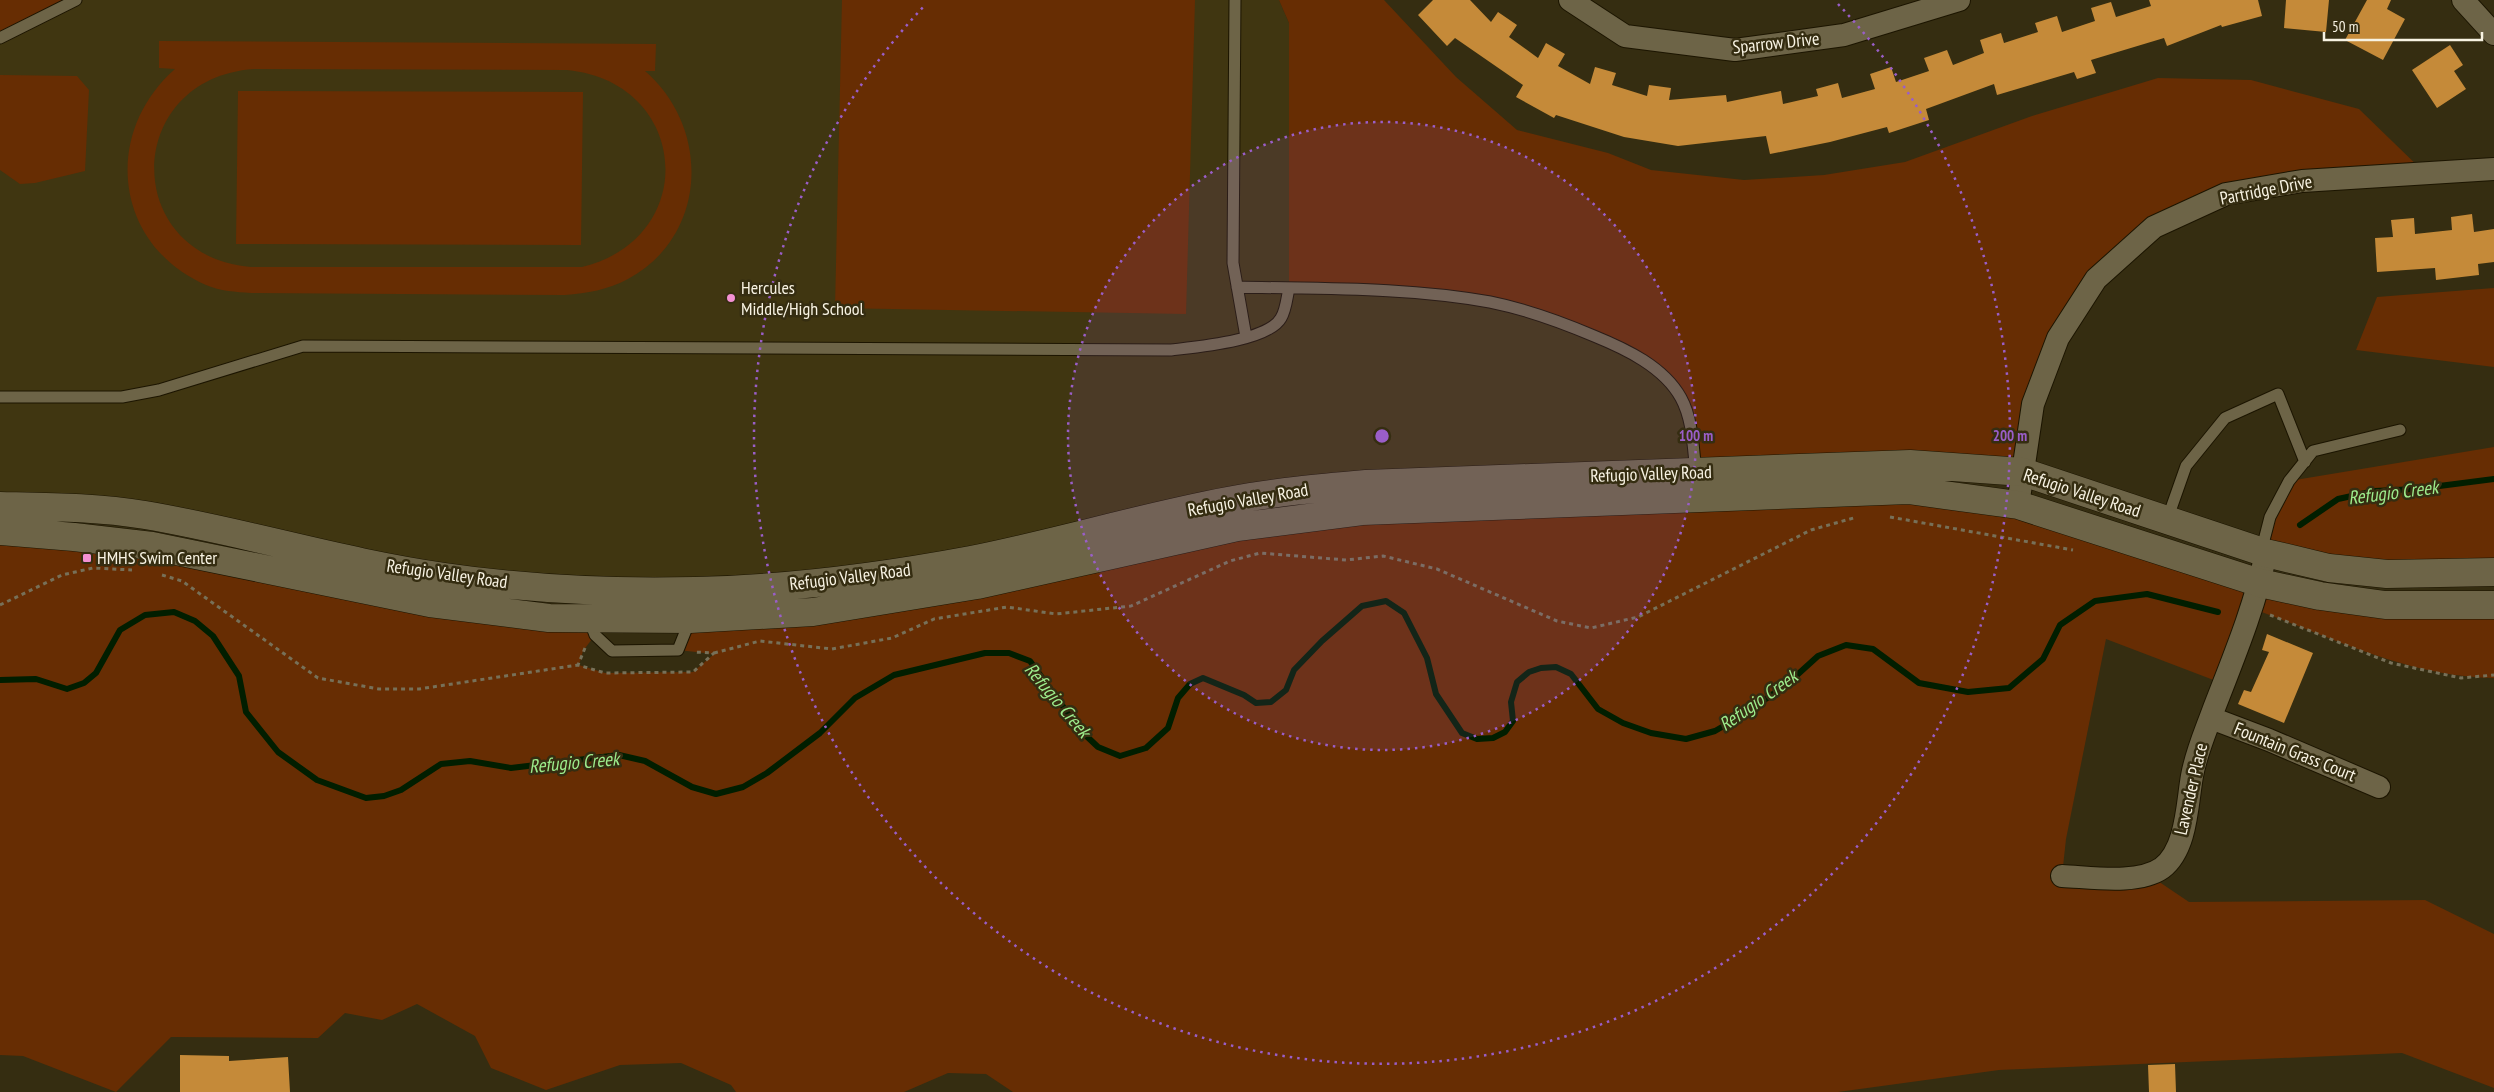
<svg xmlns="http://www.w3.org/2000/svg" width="2494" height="1092" font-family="'PT Sans Narrow',sans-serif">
  <rect width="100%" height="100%" fill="#352d11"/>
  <path fill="#403611" d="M76,0H1279L1289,23L1368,289L1536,314L1648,364L1682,399L1696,472L1366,484L973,559L592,590L0,506V38Z"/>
  <path fill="#672d03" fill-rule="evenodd" d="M0,0H76L0,38Z
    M842,0H1195L1186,314L835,308Z
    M1279,0H1384L1456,77L1517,130L1608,153L1651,170L1744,180L1824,175L1905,162L2032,116L2158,78L2251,80L2359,109L2426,174L2302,181L2154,227L2058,338L2023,472H1696L1691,429L1668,380L1618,346L1492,302L1289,288V23Z
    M159,41L656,44L655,71H645C711,128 708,236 628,279C608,290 587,293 565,295L251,293C236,292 220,291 206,285C114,245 102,133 175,69L159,68ZM254,69L567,70C690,82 701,238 582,267H251C120,256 123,78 254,69Z
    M0,75L77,76L89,90L85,171L35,183L20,184L0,170Z
    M238,91L583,92L581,245L236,244Z
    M2494,288V367L2356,350L2377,297Z
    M2494,447V572L2266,553L2270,517L2289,481Z
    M1908,490L2260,583L2494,605V678C2408,677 2331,637 2251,608L2224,684L2106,639L2066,839L2062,876L2149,875L2189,902L2425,900L2494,934V1088L2402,1053L1999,1070L1838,1092H1013L986,1074L948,1073L904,1092H736L731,1085L681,1063L620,1065L546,1090L491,1068L475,1036L417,1004L382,1020L345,1013L318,1038L171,1037L116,1092L23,1056L0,1055V531L589,618L595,635L583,651L579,665L605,673L693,672L714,654L678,650L690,619L1237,527Z"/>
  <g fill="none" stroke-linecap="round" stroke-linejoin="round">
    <path stroke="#011e00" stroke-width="6" d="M2300,525L2338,499L2375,491L2416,489L2494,479
      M0,680L36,679L67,689L84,683L96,673L120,630L145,615L174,612L195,621L213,636L239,676L246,712L278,752L317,780L366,798L384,796L401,790L441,764L470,761L511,768L619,755L645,761L692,787L716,794L743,787L767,773L820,733L855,698L894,675L985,653H1009L1030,661L1080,730L1098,747L1120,756L1146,748L1168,728L1178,698L1190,684L1203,678L1244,695L1256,703L1271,702L1286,690L1294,670L1322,641L1362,606L1386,601L1404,613L1427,658L1436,694L1462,733L1477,739L1493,738L1505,732L1513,721L1511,702L1517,682L1529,672L1541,668L1556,667L1571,674L1598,709L1623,723L1651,733L1686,739L1715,731L1741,716L1786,685L1818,656L1846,645L1873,649L1919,683L1968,692L2009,688L2043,659L2060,625L2095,601L2147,594L2218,612"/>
  </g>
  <path fill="#c58a39" d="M1433,0H1470L1491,22L1498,12L1517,25L1509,37L1538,58L1546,43L1565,54L1558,66L1590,84L1595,67L1616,73L1612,85L1647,96L1649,85L1671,88L1669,100L1726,95L1727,102L1781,91L1783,104L1818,96L1816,89L1838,83L1842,98L1875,89L1870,74L1891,67L1896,82L1929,71L1924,58L1947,50L1953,65L1984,53L1980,40L2001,33L2004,43L2038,32L2035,23L2057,16L2062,32L2095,21L2091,8L2111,2L2116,17L2151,6L2149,0H2258L2262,16L2222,27L2221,25L2167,46L2164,38L2091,60L2096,73L2077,79L2074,72L1997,95L1994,84L1926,109L1929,120L1889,133L1887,127L1830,142L1770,154L1766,136L1678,146L1624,137L1556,115L1554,118L1516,97L1523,85L1455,38L1447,46L1418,15Z
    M2286,0H2329L2326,32L2284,28Z
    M2367,0H2391L2387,9L2405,19L2383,60L2345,40Z
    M2450,45L2463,65L2454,71L2466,89L2437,108L2412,70Z
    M2472,214L2474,232L2494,229V262L2478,264L2479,275L2436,280L2435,268L2377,272L2375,238L2393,237L2391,220L2414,218L2415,234L2452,230L2451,217Z
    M2267,634L2313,653L2284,723L2238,704L2244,690L2251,692L2269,652L2262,650Z
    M180,1055L229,1056V1061L288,1057L290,1092H180Z
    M2175,1064L2176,1092H2149L2148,1065Z"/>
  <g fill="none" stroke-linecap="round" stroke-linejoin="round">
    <defs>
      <path id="service" d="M1235,0L1233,263L1246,337
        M0,38L76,0
        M1237,287C1322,289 1406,287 1490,302C1525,309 1561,322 1594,336C1626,349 1664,367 1681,398C1693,420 1693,448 1696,472
        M0,397H122L159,390L303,346L1171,350C1196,347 1268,341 1281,318C1286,310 1287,297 1289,288
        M2167,520L2186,466L2225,418L2278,394L2305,462
        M2261,552L2270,517L2289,481L2313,451L2400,430
        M589,619L595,635L612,651L678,650L690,620"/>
      <path id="minor" d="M1570,0L1625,36L1735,50L1844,35L1959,0
        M2463,0L2494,34
        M2018,505L2033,404L2058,338L2096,279L2154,227L2226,194L2302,181L2494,169
        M2211,718L2269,740L2379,787
        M2062,876C2090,877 2138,885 2162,868C2187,849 2187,804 2192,776C2196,753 2205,733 2213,711C2233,659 2255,607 2266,553"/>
      <path id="tertiary" d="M0,506C49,507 97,507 145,515C246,532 344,563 445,577C527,589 611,593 695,591C787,589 880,577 971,560C1057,543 1142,517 1228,501C1274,492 1320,488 1366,484L1910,464L2023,472L2266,553L2329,568L2387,574L2494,572
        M0,531L74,537L152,546L430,603L549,618L690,619L813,612L977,585L1237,527L1362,511L1908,490L2018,505L2260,583L2320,596L2385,605H2494"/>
    </defs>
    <use href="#service" stroke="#1c1500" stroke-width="13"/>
    <use href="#minor" stroke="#1c1500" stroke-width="24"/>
    <use href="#tertiary" stroke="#1c1500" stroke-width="29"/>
    <path stroke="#777058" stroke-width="3" stroke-dasharray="4 4" stroke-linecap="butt" d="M1890,517L2073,550
      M162,575L182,581L318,678L379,689H419L578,665
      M0,605L62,575L93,568L132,570
      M2270,615L2391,663L2461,678L2494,675
      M585,648L578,665L605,673L693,672L714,653L694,652
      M714,653L760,641L832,649L892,638L934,619L1007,607L1056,614L1131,606L1230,561L1260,553L1346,560L1383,556L1437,569L1557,621L1591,628L1638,617L1811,530L1857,517"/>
    <use href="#service" stroke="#6d6447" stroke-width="11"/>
    <use href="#minor" stroke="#6d6447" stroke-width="22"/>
    <use href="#tertiary" stroke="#6d6447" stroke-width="28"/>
  </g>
  <circle cx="1382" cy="436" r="314" fill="#9a5ec8" fill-opacity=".12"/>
  <g fill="none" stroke="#9a5ec8" stroke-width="2.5" stroke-dasharray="2.5 5">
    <circle cx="1382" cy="436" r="314"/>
    <path d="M1838 4A628 628 0 1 1 926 4"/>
  </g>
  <g fill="#f491d3" stroke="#352d11" stroke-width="2">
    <circle cx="731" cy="298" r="5"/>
    <rect x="82" y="553" width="10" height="10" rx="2.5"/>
  </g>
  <g text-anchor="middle" stroke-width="5" stroke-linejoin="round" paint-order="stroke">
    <g font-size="18" fill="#f8f3e3" stroke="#352d11">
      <text transform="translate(1776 43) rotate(-6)" y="6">Sparrow Drive</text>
      <text transform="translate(2266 190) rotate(-11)" y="6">Partridge Drive</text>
      <text transform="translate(1651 474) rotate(-2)" y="6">Refugio Valley Road</text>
      <text transform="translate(2082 493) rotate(18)" y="6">Refugio Valley Road</text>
      <text transform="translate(1248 500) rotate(-10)" y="6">Refugio Valley Road</text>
      <text transform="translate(447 574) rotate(8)" y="6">Refugio Valley Road</text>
      <text transform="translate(850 577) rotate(-7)" y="6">Refugio Valley Road</text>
      <text transform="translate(2295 752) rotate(22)" y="6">Fountain Grass Court</text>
      <text transform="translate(2191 789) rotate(-77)" y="6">Lavender Place</text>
    </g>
    <g font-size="18" fill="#f8f3e3" stroke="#352d11" text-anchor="start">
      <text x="741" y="294">Hercules<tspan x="741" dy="21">Middle/High School</tspan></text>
      <text x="97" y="564">HMHS Swim Center</text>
    </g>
    <g font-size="19" font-style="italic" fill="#9dec8c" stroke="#352d11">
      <text transform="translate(2393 492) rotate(-7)" y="7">Refugio Creek</text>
      <text transform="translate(1058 700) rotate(50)" y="7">Refugio Creek</text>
      <text transform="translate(1758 700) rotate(-35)" y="7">Refugio Creek</text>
      <text transform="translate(574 762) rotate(-5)" y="7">Refugio Creek</text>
    </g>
  </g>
  <circle cx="1382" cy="436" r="8" fill="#9a5ec8" stroke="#352d11" stroke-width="2.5"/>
  <g font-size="15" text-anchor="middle" font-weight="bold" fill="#9a5ec8" stroke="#352d11" stroke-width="5" stroke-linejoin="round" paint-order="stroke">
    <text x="1696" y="441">100 m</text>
    <text x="2010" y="441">200 m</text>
  </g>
  <path d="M2324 32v8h158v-8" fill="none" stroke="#f8f3e3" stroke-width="2.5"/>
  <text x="2332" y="32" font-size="15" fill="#f8f3e3" stroke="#352d11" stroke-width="4" paint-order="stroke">50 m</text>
</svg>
